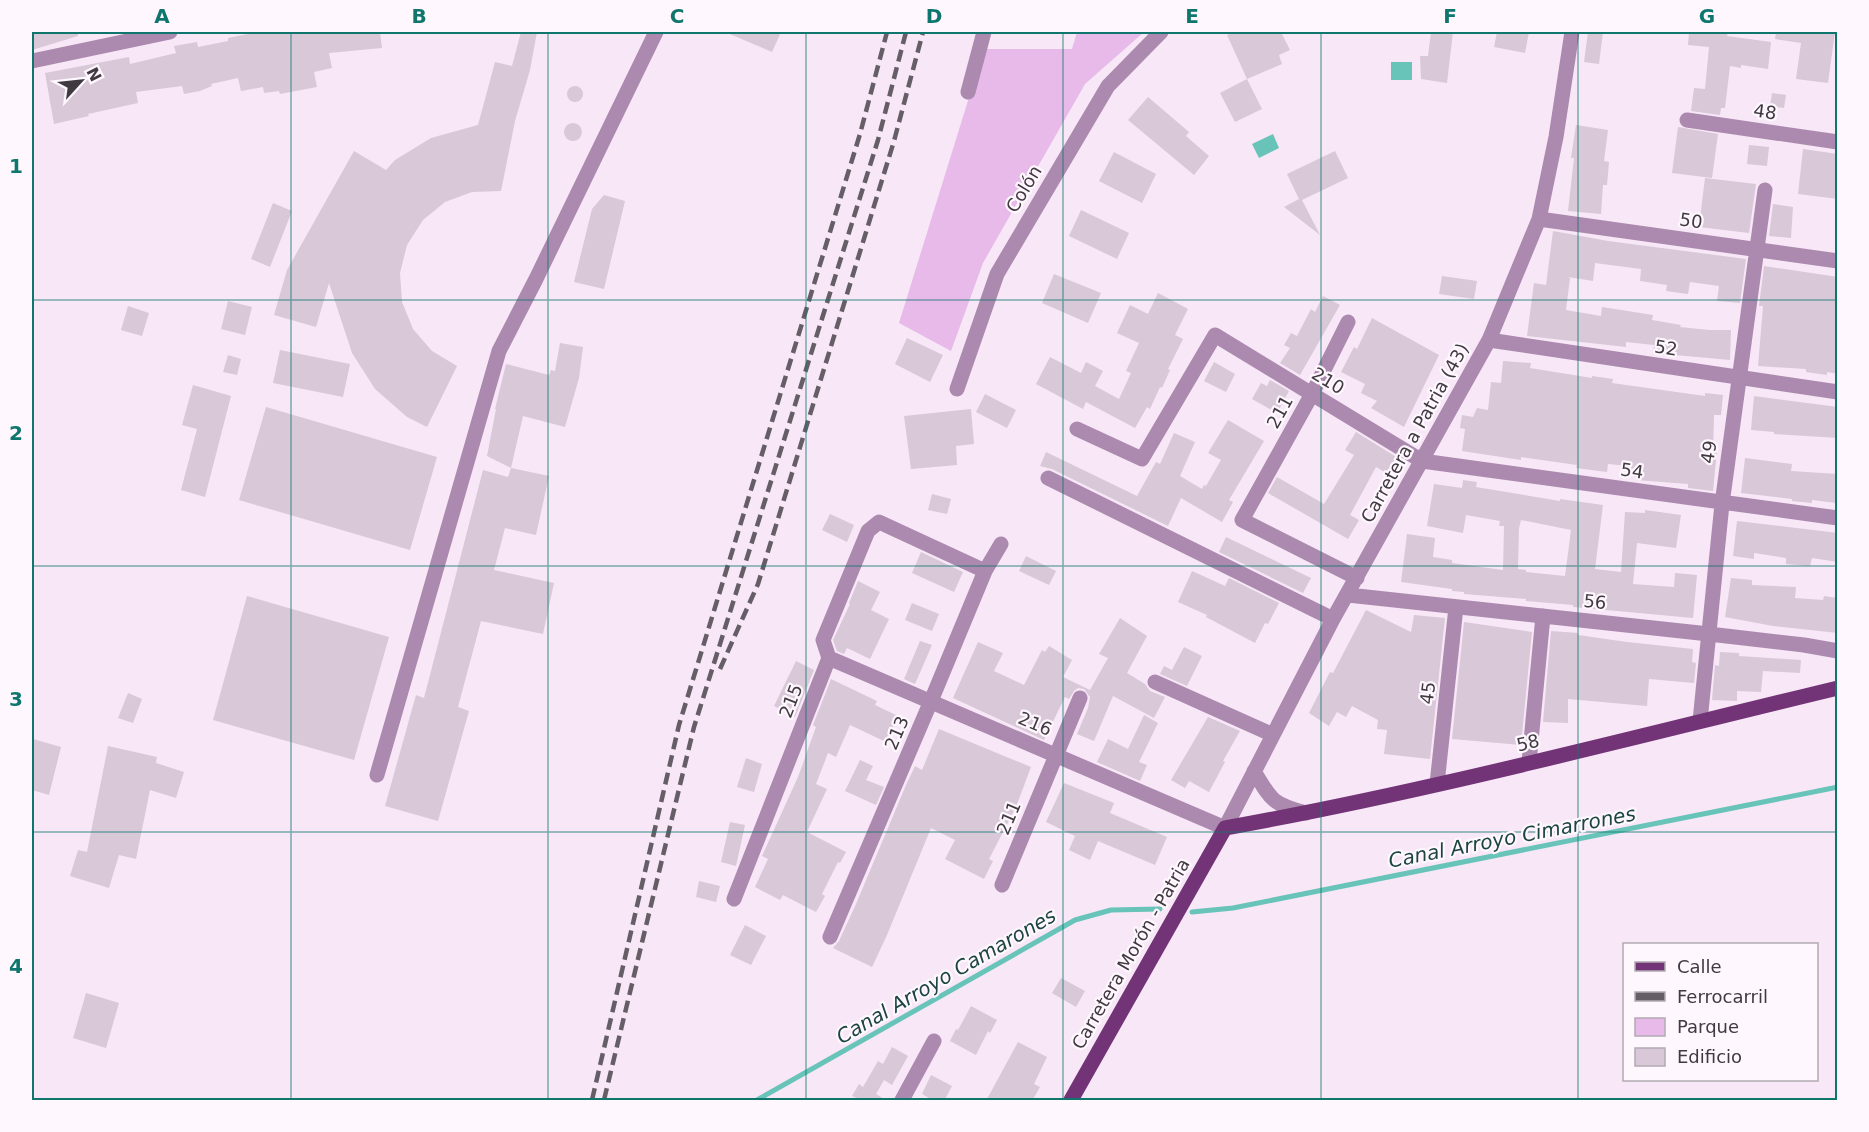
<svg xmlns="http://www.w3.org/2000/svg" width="1869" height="1132" font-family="'DejaVu Sans',sans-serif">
  <rect width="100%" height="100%" fill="#f7e7f7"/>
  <path fill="#e7bae9" d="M1077,32H1144L1085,84L983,263L951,351L899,323L984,49H1072Z"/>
  <path fill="#68c3b8" d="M1391,62H1412V80H1391Z
    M1273,134L1279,148L1259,158L1252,144Z"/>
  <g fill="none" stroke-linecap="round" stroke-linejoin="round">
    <path stroke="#68c3b8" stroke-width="5" d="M1192,912L1233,908L1838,787
      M757,1100L1075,920L1111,910L1160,909"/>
  </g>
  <path fill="#d8c8d8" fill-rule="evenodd" d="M32,32H78V36L32,50Z
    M253,32H380L382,48L329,53L332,68L314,72L317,87L280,94L279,91L264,93L263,87L241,91L238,78L211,84L212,86L200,91L184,94L182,86L136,92L138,103L88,114L89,116L54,124L45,73L129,57L130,64L176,53L174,46L197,42L198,47L228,41V38L253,33Z
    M521,32H537L530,70L515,121L501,191L472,192L445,202L423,220L407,245L400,273L402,302L413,329L432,351L457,366L427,427L407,417L375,389L352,353L329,283L316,327L274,315L287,270L354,151L386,170L395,160L431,138L478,125L495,62L512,66Z
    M725,32H781L772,52Z
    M1235,32H1281L1290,50L1279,55L1282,64L1247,79L1227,35Z
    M1431,32H1453L1447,83L1421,79L1420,56H1428Z
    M1497,32H1529L1525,53L1494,47Z
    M1588,32H1603L1599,64L1584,62Z
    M1689,32H1728L1727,36L1771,42L1768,69L1741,65V68L1730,66L1725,108H1721L1720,115L1691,111L1694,88L1705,89L1709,47L1688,45Z
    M1776,32H1835L1828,83L1796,79L1801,43L1775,39Z
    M1247,79L1262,109L1235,122L1220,93Z
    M567 94a8 8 0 1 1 16 0a8 8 0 1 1-16 0Z
    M1772,93L1786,95L1784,108L1770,106Z
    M1148,97L1189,132L1186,136L1209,156L1194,175L1128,120Z
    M564 132a9 9 0 1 1 18 0a9 9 0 1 1-18 0Z
    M1576,125L1608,130L1604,161L1609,162L1607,185H1603L1601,214L1568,211L1574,158H1571Z
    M1678,127L1718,134L1712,178L1672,173Z
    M1749,145L1769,147L1767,166L1747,164Z
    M1803,149L1838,154V199L1798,194Z
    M1335,151L1348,178L1302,200L1320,235L1284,207L1299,199L1287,174Z
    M1114,152L1156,174L1142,203L1099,181Z
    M1705,178L1756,184L1749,233L1699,227Z
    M604,195L625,201L604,289L574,282L592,209Z
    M273,203L292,211L270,267L251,259Z
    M1773,204L1793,207L1791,238L1769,236Z
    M1081,210L1129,233L1117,259L1069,236Z
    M1553,231L1608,241L1746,259L1740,303L1717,301L1719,286L1690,282L1688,294L1666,291L1667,285L1640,281L1641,269L1595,263L1593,281L1568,277L1570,278L1566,310L1601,316L1602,307L1653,315L1652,320L1681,325L1680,327L1709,330H1731L1730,360L1675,355V357L1653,353L1654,345L1626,342V347L1527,336L1534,283L1546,285Z
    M1764,266L1838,277V374L1827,372V375L1806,372V369L1758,366L1763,306H1759Z
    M1054,274L1101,293L1088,323L1042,303Z
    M1442,276L1477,281L1474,299L1439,294Z
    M1158,293L1188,309L1175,335L1183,339L1168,369L1170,370L1162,388L1160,387L1150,409L1147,407L1135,428L1086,402L1083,409L1036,384L1050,357L1081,373L1086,362L1103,371L1095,386L1119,399L1131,373L1126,371L1139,343L1117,333L1130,305L1148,314Z
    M1323,296L1340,305L1300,375L1280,363L1290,348L1284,345L1291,333L1297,336L1311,309L1315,312Z
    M228,301L252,307L245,335L221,329Z
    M128,306L149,313L142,336L121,330Z
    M1372,318L1439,355L1404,427L1371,408L1377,401L1361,393L1365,384L1341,372L1354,347L1357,349Z
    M907,338L943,355L930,382L895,364Z
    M560,343L583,347L579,378L565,427L523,416L511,468L487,456L496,409H495L506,364L549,375L551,370L555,371Z
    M280,350L350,364L343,397L273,383Z
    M228,355L241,359L237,375L223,372Z
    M1503,361L1531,363L1530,368L1592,378V376L1613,379L1612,383L1705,396V393L1723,395L1721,415H1714L1713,450H1717L1713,491L1688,488V484L1636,480V477L1628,475V466L1608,464L1607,472L1576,468L1577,465L1521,457V460L1462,451L1465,429L1460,428L1462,415L1473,417L1477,408L1488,410L1491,382L1501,383Z
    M1214,362L1235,374L1226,392L1204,381Z
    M1270,380L1289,391L1277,413L1252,399L1261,383L1267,386Z
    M193,385L231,396L205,497L181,490L197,429L182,425Z
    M985,394L1016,410L1007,428L976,412Z
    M1754,396L1838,407V438L1774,434V432L1751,430Z
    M266,407L437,457L410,550L239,500Z
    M971,409L974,444L956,446L957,465L911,469L904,416Z
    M1228,420L1264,441L1229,500L1233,502L1222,522L1181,498L1168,526L1052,469L1040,466L1046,452L1137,496L1156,462L1160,464L1174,433L1195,442L1180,476L1202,489L1204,485L1206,486L1221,460L1208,453Z
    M1356,432L1398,458L1388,474L1376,467L1350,515L1359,520L1348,539L1268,493L1277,477L1324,504L1354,455L1345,450Z
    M1745,458L1792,464L1791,471L1838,474L1836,503L1812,500V503L1792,501V499L1741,493Z
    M511,468L549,476L536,535L505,528L494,570L554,583L543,634L481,621L458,707L469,711L438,821L385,806L416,695L424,698L483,470L508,477Z
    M1463,480L1477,482L1476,487L1560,501V499L1603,505L1595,569L1621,572L1625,512L1645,513V510L1681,515L1676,548L1637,543L1633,584L1674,587L1675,573L1697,575L1693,618L1573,607V605L1526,601V599L1464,594V592L1452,591V589L1401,582L1407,534L1435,538L1433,557L1452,560V563L1503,570L1504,526H1499L1500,521L1466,515L1463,533L1427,526L1434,484L1462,488ZM1521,520L1571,530L1565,576L1526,572V570L1518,569L1519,528Z
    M932,494L951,499L947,514L928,510Z
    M830,514L854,525L847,542L822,530Z
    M1737,521L1838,533V562L1812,558L1810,566L1786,564V558L1754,553V559L1733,556Z
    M1226,537L1311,578L1303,593L1219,552Z
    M921,552L963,572L954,592L912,573Z
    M1026,556L1056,571L1049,585L1019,571Z
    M1192,571L1225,586L1229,578L1279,603L1268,624L1265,623L1255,643L1206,617L1207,615L1178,602Z
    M1731,578L1752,580V585L1796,587L1795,598L1823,600L1824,596L1838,598V633L1773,626L1725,617Z
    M858,581L880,592L871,610L889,619L870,659L847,648L844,654L837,651L833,640L850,604L849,603Z
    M247,596L389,637L354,760L213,720Z
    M912,603L939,614L932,631L905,620Z
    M1366,610L1411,632L1414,615L1445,618L1430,759L1384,754L1387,730L1377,729L1378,720L1352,706L1346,717L1337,712L1329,726L1309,713L1330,672L1333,673Z
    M1120,618L1147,636L1127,673L1145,684L1150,691L1165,697L1154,718L1113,696L1094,741L1077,734L1088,708L1090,697L1084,689L1078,688L1074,691L1069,699L1065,697L1044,740L953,698L978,642L1003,653L994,671L1024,685L1042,650L1045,652L1049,646L1072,660L1063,677L1090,690L1108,658L1099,654Z
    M1464,622L1532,632L1521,745L1452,739Z
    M1551,631L1578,633V635L1627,642L1693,649L1692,662L1696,663L1694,683L1649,679L1647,706L1568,699V723L1543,722Z
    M920,641L932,645L915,684L904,679Z
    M1184,647L1202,656L1187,686L1160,674L1164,666L1172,670Z
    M1720,652L1739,653V656L1801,660L1800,673L1763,671L1761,692L1737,691V701L1712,700L1715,665L1719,666Z
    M796,661L814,670L795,717L774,706Z
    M831,679L877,701L875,705L898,716L886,742L850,725L836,757L828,753L816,784L827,789L807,832L846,852L840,863L838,862L822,894L825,896L816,912L783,895L780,900L755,887L768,859L762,856L798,777L816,727L813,725Z
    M128,693L142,699L133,723L118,718Z
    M1144,715L1158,723L1139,762L1147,765L1140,781L1097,762L1108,739L1128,749Z
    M1208,717L1240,731L1223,761L1225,762L1209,792L1189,781L1185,788L1171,780Z
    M939,729L1031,767L1016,807L989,859L993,861L984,879L945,859L955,840L931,828L887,935L872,967L833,948L839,941L856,904L906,785L915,766L922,770Z
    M33,739L61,747L49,795L32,790V746Z
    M108,746L157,757L156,763L184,772L176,798L150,790L136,859L119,855L109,888L70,876L78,850L87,852Z
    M746,758L762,764L754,792L737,787Z
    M860,760L873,766L866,780L884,787L876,805L845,791Z
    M1064,783L1114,803L1110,813L1167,837L1155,865L1098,841L1090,860L1069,850L1075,836L1046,822Z
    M730,822L745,825L736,866L721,862Z
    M699,881L720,886L716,902L696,897Z
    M745,925L766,936L751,965L730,955Z
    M1061,978L1085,991L1076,1007L1052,993Z
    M86,993L119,1003L106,1048L73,1038Z
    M971,1006L997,1020L990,1033L988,1031L976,1055L950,1041L956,1029L958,1030Z
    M1018,1042L1047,1057L1034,1084L1040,1087L1032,1101H986Z
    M892,1047L908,1056L892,1085L884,1080L876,1094L887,1101H856L857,1098L852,1096L859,1084L863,1087L878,1061L883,1064Z
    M931,1075L952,1086L944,1101H934L922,1094Z"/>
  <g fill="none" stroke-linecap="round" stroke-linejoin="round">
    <path stroke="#ac89ae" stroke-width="15" d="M32,61L170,32
      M968,92L984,32
      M1687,120L1838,142
      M1539,219L1838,261
      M1348,322L1312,394L1242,520L1357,578
      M1489,340L1838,392
      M957,389L997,274L1108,86L1161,32
      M1077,429L1142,459L1215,335L1422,461L1838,518
      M1048,478L1333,619
      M1348,595L1709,634L1804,645L1838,651
      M829,658L1225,828L1333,619L1489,340L1539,219L1556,137L1572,32
      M1155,682L1273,735
      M1700,721L1722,504L1765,190
      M1529,762L1543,616
      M1254,771C1271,800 1272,804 1306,813
      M377,775L499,351L536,279L656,32
      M1437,784L1456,607
      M1002,885L1080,698
      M734,899L829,658L823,640L868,531L879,522L985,571
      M830,937L931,701L985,571L1001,544
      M902,1100L934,1041"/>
    <path stroke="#723477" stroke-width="15" d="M1071,1100L1225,828C1431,791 1634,737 1838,688"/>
    <path stroke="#665e66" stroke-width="4.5" stroke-dasharray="12 6" stroke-linecap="butt" d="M720,669L758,584L894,141L923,32
      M592,1100L679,725L860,134L887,32
      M604,1100L694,727L878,140L906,32"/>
  </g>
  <path fill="none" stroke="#0f766e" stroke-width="1.5" stroke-opacity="0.55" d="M291,32V1100M548,32V1100M806,32V1100M1063,32V1100M1321,32V1100M1578,32V1100M32,300H1838M32,566H1838M32,832H1838"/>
  <g text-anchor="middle" stroke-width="4.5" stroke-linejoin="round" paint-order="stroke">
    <g font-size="18" fill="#403a40" stroke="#fef7fe">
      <text transform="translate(1765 112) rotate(8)" y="6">48</text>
      <text transform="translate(1024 189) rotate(-59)" y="6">Colón</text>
      <text transform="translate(1691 221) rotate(8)" y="6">50</text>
      <text transform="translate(1666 348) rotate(9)" y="6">52</text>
      <text transform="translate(1328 381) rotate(31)" y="6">210</text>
      <text transform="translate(1280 412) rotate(-61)" y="6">211</text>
      <text transform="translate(1415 433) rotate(-61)" y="6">Carretera a Patria (43)</text>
      <text transform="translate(1709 452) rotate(-82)" y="6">49</text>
      <text transform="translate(1632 471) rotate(8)" y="6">54</text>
      <text transform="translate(1595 602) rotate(6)" y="6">56</text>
      <text transform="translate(1428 693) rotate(-83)" y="6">45</text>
      <text transform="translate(791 701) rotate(-69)" y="6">215</text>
      <text transform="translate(1035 724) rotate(23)" y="6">216</text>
      <text transform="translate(897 733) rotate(-67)" y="6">213</text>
      <text transform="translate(1528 743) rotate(-13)" y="6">58</text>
      <text transform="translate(1009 818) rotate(-67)" y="6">211</text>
      <text transform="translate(1131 954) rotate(-60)" y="6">Carretera Morón - Patria</text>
    </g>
    <g font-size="20" font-style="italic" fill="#1c4541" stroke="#fef7fe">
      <text transform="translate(1512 837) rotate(-11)" y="7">Canal Arroyo Cimarrones</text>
      <text transform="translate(946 976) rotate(-30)" y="7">Canal Arroyo Camarones</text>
    </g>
  </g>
  <rect width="1869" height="1132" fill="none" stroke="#fef7fe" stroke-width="66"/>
  <rect x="1623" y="943" width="195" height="138" fill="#fef7fe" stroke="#b2abb2" stroke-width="1.5"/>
  <rect x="1635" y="962" width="30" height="9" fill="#723477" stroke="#b2abb2" stroke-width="1.5"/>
  <text x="1677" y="973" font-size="18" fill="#403a40">Calle</text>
  <rect x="1635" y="992" width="30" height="9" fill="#665e66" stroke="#b2abb2" stroke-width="1.5"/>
  <text x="1677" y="1003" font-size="18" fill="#403a40">Ferrocarril</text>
  <rect x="1635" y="1018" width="30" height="18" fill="#e7bae9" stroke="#b2abb2" stroke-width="1.5"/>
  <text x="1677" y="1033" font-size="18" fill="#403a40">Parque</text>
  <rect x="1635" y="1048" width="30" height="18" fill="#d8c8d8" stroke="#b2abb2" stroke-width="1.5"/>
  <text x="1677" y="1063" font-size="18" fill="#403a40">Edificio</text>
  <g transform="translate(81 81) rotate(63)" stroke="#fef7fe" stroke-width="4.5" paint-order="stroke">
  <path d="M0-4.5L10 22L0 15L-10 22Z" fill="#403a40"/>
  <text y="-9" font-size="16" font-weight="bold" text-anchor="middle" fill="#403a40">N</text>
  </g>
  <rect x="33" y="33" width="1803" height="1066" fill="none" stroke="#0f766e" stroke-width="2"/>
  <g font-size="20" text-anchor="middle" font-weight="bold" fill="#0f766e">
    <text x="162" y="23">A</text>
    <text x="419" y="23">B</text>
    <text x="677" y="23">C</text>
    <text x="934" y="23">D</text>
    <text x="1192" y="23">E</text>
    <text x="1450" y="23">F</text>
    <text x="1707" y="23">G</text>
    <text x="16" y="173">1</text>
    <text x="16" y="440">2</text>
    <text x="16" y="706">3</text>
    <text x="16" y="973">4</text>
  </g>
</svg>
